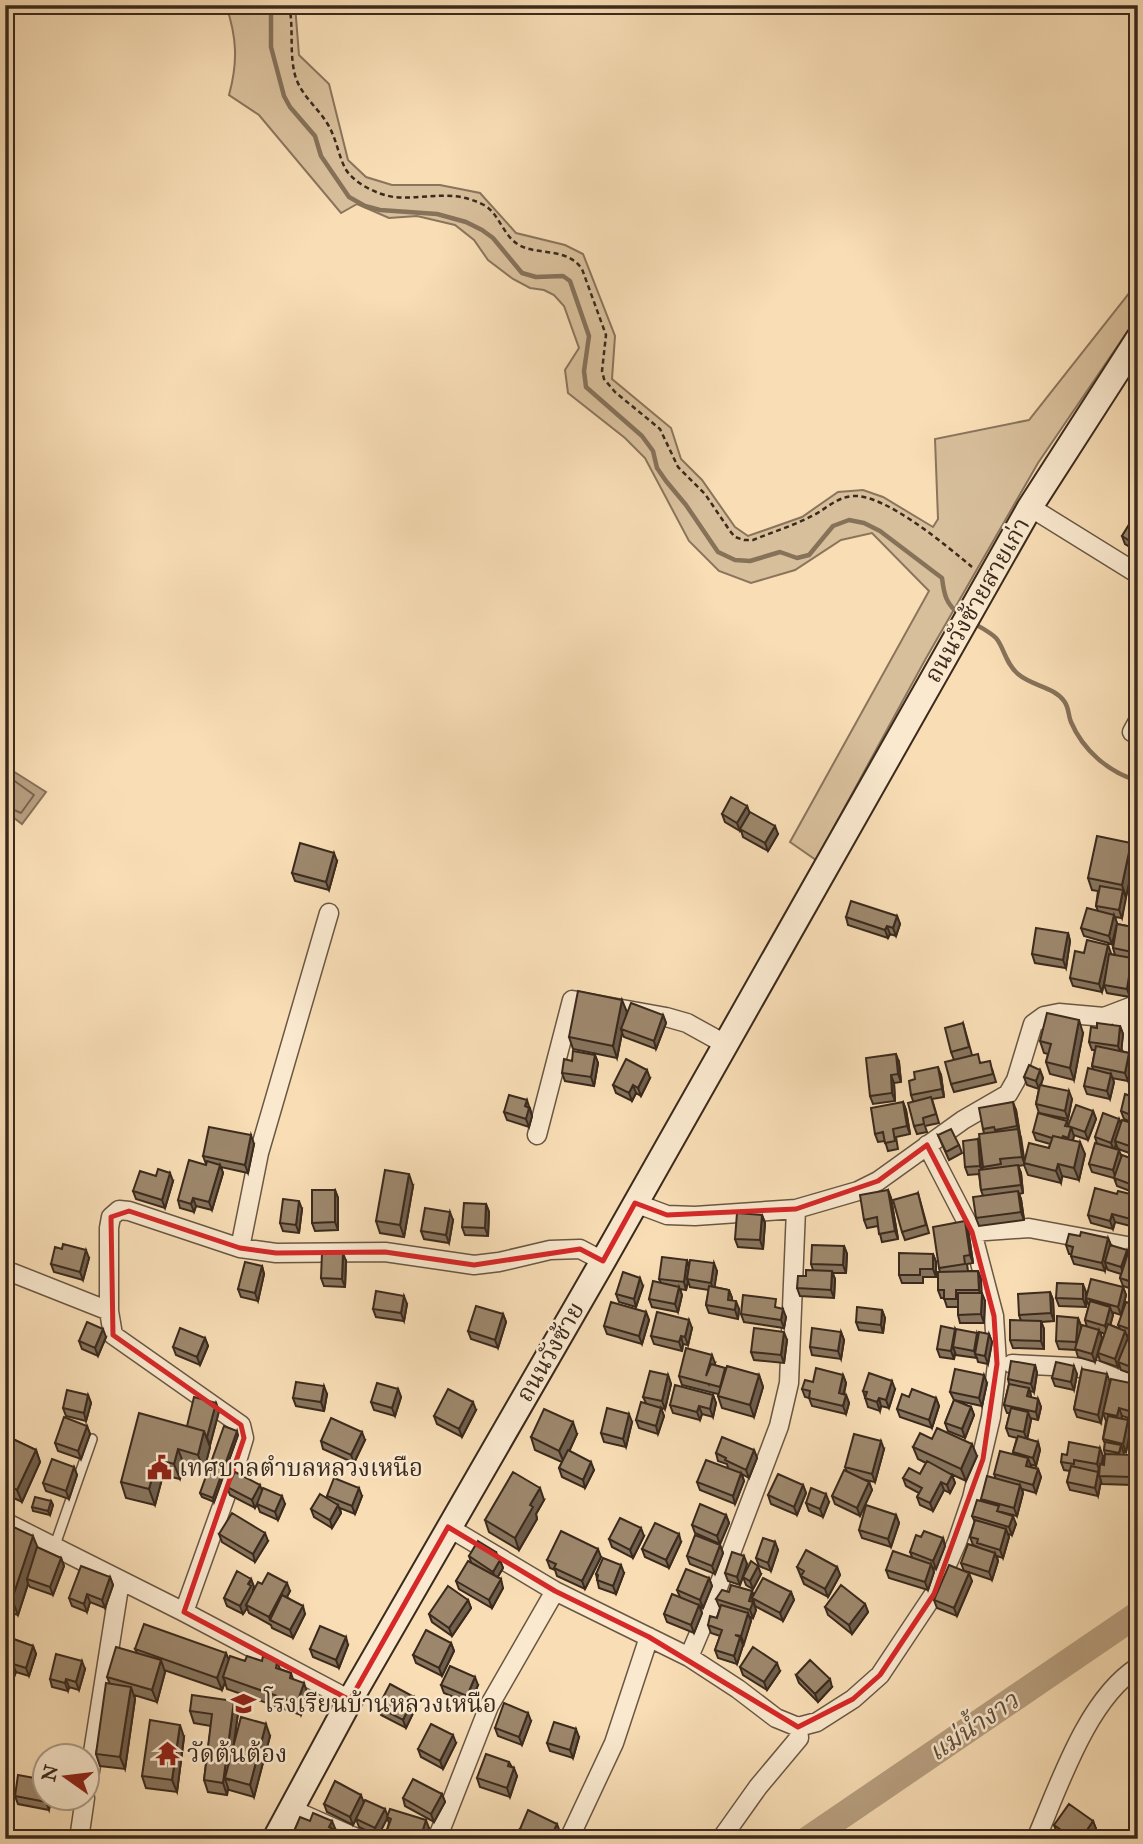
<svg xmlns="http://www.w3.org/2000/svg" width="1143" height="1844" font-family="'IM FELL Great Primer','Noto Serif Thai',serif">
  <rect width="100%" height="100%" fill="#f8ddb5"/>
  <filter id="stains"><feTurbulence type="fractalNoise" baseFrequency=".00286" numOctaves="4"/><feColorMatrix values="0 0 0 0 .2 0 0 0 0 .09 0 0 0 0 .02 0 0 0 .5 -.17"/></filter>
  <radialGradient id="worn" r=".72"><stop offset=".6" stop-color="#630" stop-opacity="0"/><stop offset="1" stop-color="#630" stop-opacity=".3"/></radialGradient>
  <path fill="#d8bf9b" stroke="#8a745c" stroke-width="2" d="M226,5H295L299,55L329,84L348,160L366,177L392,185H440L480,193L516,233L565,245L583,254L615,336L612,379L671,428L681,459L702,480L735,527L748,536L802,517L838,492L863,490L883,497L933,527L938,519L935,439L1029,420L1138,282V316L1038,463L925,660L816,860L790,842L929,591L872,533L841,540L795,570L751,583L719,571L689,541L645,458L625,438L568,393L565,370L579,348L564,306L554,295L544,290L530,288L513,279L488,260L474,240L455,225L417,216L389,218L357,204L341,213L259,115L229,95C238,62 237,38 226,5Z"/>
  <path fill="#b8a081" stroke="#867159" stroke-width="2" d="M5,766L46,792L22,824L5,811Z"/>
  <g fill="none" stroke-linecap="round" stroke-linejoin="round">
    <path stroke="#7a654f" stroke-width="2" d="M5,774L34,795L21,813L5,806"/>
    <path stroke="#867159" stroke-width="4.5" d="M271,5V47L284,96L290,107L315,136L321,156L349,197L365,206L380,210L437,214L466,222L482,230L493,238L522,273L536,277L563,276L570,281L589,336L584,371L586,387L642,436L653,451L657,468L666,481L686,505L718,552L735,560L750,561L780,552L797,558L809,555L833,526L849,520L864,523L880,531L942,578C944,594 946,605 960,614
      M973,623C980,627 990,632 996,638C1004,647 1005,663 1018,674C1032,686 1054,687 1064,701C1069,707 1068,715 1071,722C1083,750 1108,772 1138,781"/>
    <path stroke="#b8a081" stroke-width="26" d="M808,1839L1138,1614"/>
    <defs>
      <path id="lane" d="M55,1545L92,1439"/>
      <path id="street" d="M1030,507L1138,574
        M1132,732L1138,721
        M1118,1012L1138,1063
        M537,1135L572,1000L666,1017L687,1023L725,1044
        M635,1203L667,1215L695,1216L796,1209L858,1191L878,1181L963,1120L1008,1094L1016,1080L1033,1024L1044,1016L1059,1013L1104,1017L1138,1004
        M972,1232L1029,1228L1138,1248
        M240,1248L259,1153L329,913
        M13,1273L109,1311
        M1012,1364L1072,1367L1096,1370L1138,1387
        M5,1522L184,1612L350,1700
        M448,1527L555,1591L689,1657L738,1689L776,1718L798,1727L817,1722L853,1699L880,1675L934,1594L957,1542L972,1498L991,1417L997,1364L994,1316L972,1232L927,1145
        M184,1612L231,1481L244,1438L241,1425L113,1335L109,1311V1228L111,1217L119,1210L129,1211L240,1248L276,1253L385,1252L474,1265L499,1262L550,1250L580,1249L603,1261
        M689,1657L714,1598L779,1426L789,1383L796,1209
        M88,1784L120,1581
        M291,1809L359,1839
        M79,1839L85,1798
        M437,1839L489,1706L555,1591
        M569,1839L614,1743L649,1637
        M721,1839L758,1787L799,1738L798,1727
        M1036,1839C1059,1786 1087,1699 1138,1667"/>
      <path id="secondary" d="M275,1839L350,1700L603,1261L1030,507L1138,339"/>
    </defs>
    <use href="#lane" stroke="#6a5743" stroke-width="12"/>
    <use href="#street" stroke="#6a5743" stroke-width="21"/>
    <use href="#secondary" stroke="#3b2a1d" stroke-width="28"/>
    <path stroke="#3b2a1d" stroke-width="2.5" stroke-dasharray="5 3.5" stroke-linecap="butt" d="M289,5C294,28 289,52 295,75C300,94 317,107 327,123C336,137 338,154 345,168C353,183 378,195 394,197C428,200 450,188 484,205C499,213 503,236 519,245C539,256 567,247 582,269L606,335L602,371L604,379L615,392L660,429L678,467L705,494L730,531L735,537L744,540H753C773,532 795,525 814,515C827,508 836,498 852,496C884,493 947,546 972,567"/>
    <use href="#lane" stroke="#fae9cf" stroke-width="9"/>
    <use href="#street" stroke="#fae9cf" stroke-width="18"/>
    <use href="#secondary" stroke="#fae9cf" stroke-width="24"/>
  </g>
  <path fill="#87745d" stroke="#3b2a1d" stroke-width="2" fill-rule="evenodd" d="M1138,528V552L1125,544L1122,536Z
    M747,806L749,812L778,834L768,851L743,837L741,830L740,831L725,822L722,814Z
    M1131,843L1135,855L1126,897H1125L1122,918L1115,917L1117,924L1138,928V960L1132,959L1135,966L1130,997L1107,993L1104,985L1105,978L1102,992L1073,986L1070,978L1084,953L1108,945L1110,954L1115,955L1113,948L1117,926L1112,944L1084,936L1081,928L1098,911L1096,906L1098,891L1092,890L1088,878Z
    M337,861L329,890L295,881L292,873Z
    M897,916L900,924L896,936L890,934L888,938L848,925L846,917Z
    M1068,933L1070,941L1066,968L1035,963L1032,954Z
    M627,1012L626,1016L663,1015L666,1023L656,1049L624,1037L622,1033L617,1058L573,1049L569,1037Z
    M963,1023L972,1055L981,1063L992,1069L996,1082L954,1092L951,1084L954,1060L951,1052Z
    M1120,1026L1123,1034L1121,1051L1129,1053L1132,1061L1128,1081L1112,1078L1114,1082L1110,1099L1087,1094L1084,1086L1093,1069L1092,1066L1095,1050H1092L1089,1042L1097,1028Z
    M1083,1033L1074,1080L1050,1074L1046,1062L1048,1054L1044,1053L1040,1041Z
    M595,1055L598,1063L594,1086L565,1081L562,1073L572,1061Z
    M899,1062L901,1082L894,1083L895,1101L873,1104L870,1096Z
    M1040,1070L1043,1078L1041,1085L1072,1099L1068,1119L1039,1113L1036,1104L1039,1089L1027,1085L1024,1077Z
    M941,1075L944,1097L932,1099L939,1123L925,1126L927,1132L917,1134L914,1126L913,1101L911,1095Z
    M650,1078L641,1096L636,1093L632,1101L616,1093L613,1085Z
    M1138,1099V1125L1124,1119L1121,1111Z
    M903,1102L906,1110L910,1134L896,1137L898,1149L888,1151L885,1141L878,1142L875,1134Z
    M530,1108L532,1116L529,1127L507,1120L504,1112Z
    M1016,1110L1024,1162L1049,1148L1050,1144L1036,1140L1033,1132L1067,1121L1068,1125L1093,1111L1096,1119L1088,1140L1074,1135L1073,1140L1085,1154L1079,1180L1062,1176L1061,1183L1028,1175L1024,1165L1018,1166L1021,1173L1023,1193L1019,1194L1021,1199L1024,1220L979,1226L976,1218L983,1196L981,1190L979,1174L968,1175L965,1167L978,1139L981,1145L984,1133L983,1129Z
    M1119,1119L1121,1123L1138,1125V1156L1118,1149L1116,1144L1115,1148L1122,1156L1138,1161V1194L1117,1186L1114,1178L1092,1172L1089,1164L1097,1144L1095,1137Z
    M938,1135L959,1145L962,1153L949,1160Z
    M254,1144L248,1173L221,1167L223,1173L212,1210L196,1206L194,1212L180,1208L178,1200L206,1164L203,1156Z
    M173,1181L165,1208L136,1199L133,1191Z
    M413,1186L404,1237L380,1233L376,1221Z
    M335,1190L338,1198V1230L315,1231L312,1223Z
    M888,1190L891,1198L898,1239L882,1242L878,1226L867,1228L864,1220Z
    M918,1193L929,1233L905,1240L902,1232Z
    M1117,1194L1138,1196V1228L1115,1222L1113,1229L1091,1223L1088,1215Z
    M486,1204L489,1212L488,1236L465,1235L462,1227Z
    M302,1209L299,1233L283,1231L280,1223Z
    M762,1215L765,1223L763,1249L738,1247L735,1239Z
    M453,1220L449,1243L424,1239L421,1231Z
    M968,1229L973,1263L967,1264L968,1271H978L981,1279V1293L985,1301L984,1323H960L958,1315V1307H947L944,1298H941L938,1290L940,1272L939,1268Z
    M1080,1236L1108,1238L1111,1245L1128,1254L1138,1256V1291L1123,1286L1120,1278L1121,1274L1108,1270L1106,1266L1105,1271L1074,1264L1071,1256L1072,1254H1069L1066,1245Z
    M844,1246L847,1254L846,1273H832L835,1279L834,1298L800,1296L797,1288L806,1276L813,1270L811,1264Z
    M933,1254L936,1262V1277H923V1283H902L899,1275Z
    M89,1258L83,1280L54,1272L51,1264Z
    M687,1260L689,1267L717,1271L714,1287L729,1290L732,1298V1300L739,1309L738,1319L709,1313L706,1305L709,1290L690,1287L688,1281L686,1290L680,1289L682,1295L678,1312L652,1307L649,1299L661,1283L659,1279Z
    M346,1261L345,1287L324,1286L321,1278Z
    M262,1266L264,1274L258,1301L241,1297L238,1289Z
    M643,1286L636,1307L619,1302L616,1294Z
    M1123,1287L1126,1295L1121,1315L1112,1312L1113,1315L1110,1325L1120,1329L1118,1325L1138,1306V1339L1127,1335L1128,1340L1138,1344V1376L1121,1370L1119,1364L1118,1367L1100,1361L1098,1354L1095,1362L1078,1357L1076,1350L1059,1349L1056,1341L1078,1318L1081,1326V1331L1087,1327L1085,1320L1089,1306L1086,1299V1307L1059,1306L1056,1298L1086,1292V1298ZM1100,1332L1105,1334L1100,1346L1102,1338Z
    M1050,1292L1053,1300L1054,1321L1041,1322L1044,1329V1349L1013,1348L1010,1340L1021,1321L1019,1315Z
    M407,1304L404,1321L376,1317L373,1309Z
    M779,1308L786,1317L784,1328L744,1322L741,1314Z
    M882,1310L885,1318L883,1333L859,1330L856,1322Z
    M646,1312L649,1320L642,1344L607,1334L604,1326Z
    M503,1314L506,1322L498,1348L471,1339L468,1331Z
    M692,1328L688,1345L683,1344L682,1351L654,1344L651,1336Z
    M955,1329L956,1332L977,1333L978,1337L989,1334L992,1342L988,1364L978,1362L977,1358L956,1355L955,1352L954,1359L940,1357L937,1349Z
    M841,1332L844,1340L841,1359L812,1355L810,1347Z
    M106,1337L98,1356L82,1349L79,1341Z
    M205,1338L208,1346L200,1365L176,1355L173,1347Z
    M787,1340L784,1363L754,1360L751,1352Z
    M715,1363L714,1365L726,1369L759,1375L763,1387L754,1417L722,1408L718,1396V1394L682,1385L679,1376Z
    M1035,1365L1037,1373L1034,1392L1030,1391L1031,1398L1038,1399L1041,1407L1038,1420L1030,1418L1031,1420L1027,1439L1038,1442L1040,1450L1036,1466L1030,1464L1031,1467L1038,1469L1041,1477L1036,1493L1022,1489L1023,1493L1017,1516L1001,1512L1016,1524L1012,1535L1008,1534L1009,1537L1003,1558L997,1556L998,1561L992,1580L965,1571L972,1581L957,1616L937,1608L934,1600L964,1571L961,1563L978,1547L973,1545L970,1537L975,1522L972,1516L982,1501L981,1499L996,1479L994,1474L1014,1454L1013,1452L1017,1438L1009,1436L1006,1428L1010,1413H1007L1004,1405L1009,1384L1008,1379Z
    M1082,1369L1101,1423L1077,1417L1074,1409Z
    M1077,1374L1074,1390L1055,1386L1052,1378Z
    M668,1375L671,1384L665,1409L661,1408L664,1416L658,1434L639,1428L636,1420L646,1403L643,1397Z
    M843,1375L846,1383L844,1394L846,1395L849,1403L846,1414L812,1406L809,1398L805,1397L802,1389L813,1382Z
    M987,1383L982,1406L954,1400L971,1407L974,1415L965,1438L948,1431L945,1423L954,1400L950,1392Z
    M398,1389L401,1397L395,1416L374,1410L371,1402Z
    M895,1389L889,1408L881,1406L880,1411L868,1407L863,1391Z
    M1138,1392L1132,1419L1122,1416L1121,1419L1128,1420L1131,1428L1126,1452L1123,1451V1455H1134L1138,1449V1521L1133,1520L1130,1512L1133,1495L1132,1491L1133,1485L1102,1484L1101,1481L1098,1496L1070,1490L1067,1482L1070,1471L1064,1470L1061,1462L1067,1455L1103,1456L1102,1465H1104L1105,1454L1104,1450L1105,1444L1103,1439L1106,1421L1103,1413Z
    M327,1394L324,1411L296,1406L293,1398Z
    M88,1395L91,1403L86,1421L66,1416L63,1408Z
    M713,1395L716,1403L713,1417L702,1414L700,1420L673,1413L670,1405Z
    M909,1397L936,1398L939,1406L932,1428L900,1417L897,1409Z
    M216,1403L219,1411L210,1445L209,1444L210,1447L204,1470L184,1465L180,1479L163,1475L155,1505L126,1498L121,1482Z
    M476,1410L462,1437L437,1424L434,1416Z
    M632,1422L626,1447L604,1442L601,1433Z
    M87,1426L90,1434L81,1459L58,1451L55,1443Z
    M5,1434L13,1437L14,1440L36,1450L40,1462L22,1502L5,1494Z
    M577,1434L569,1451L594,1470L585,1488L562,1477L559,1468L562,1462L535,1450L531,1437Z
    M238,1435L214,1502L202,1497L200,1493Z
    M365,1440L354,1463L323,1449L321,1441Z
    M913,1447L977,1456L966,1481L951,1474L952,1475L955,1483L950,1493L944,1490L933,1511L920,1505L917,1497L919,1493L906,1486L903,1478L920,1474L926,1463L918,1459Z
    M884,1449L875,1482L861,1479L869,1482L872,1490L860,1516L835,1504L832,1496L847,1472L845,1467Z
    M754,1450L757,1458L749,1478L742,1474L744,1481L735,1504L700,1490L697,1482L728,1468L727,1464L718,1461L716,1453Z
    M74,1467L77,1475L69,1499L46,1491L43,1483Z
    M803,1485L806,1493L797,1515L771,1504L768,1495Z
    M227,1487L262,1491L285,1504L278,1520L260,1512L257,1504L255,1508L230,1495Z
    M327,1496H362L355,1514L340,1508L341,1513L332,1528L314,1517L311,1509L327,1498Z
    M544,1500L536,1514L537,1519L519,1550L489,1532L485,1520Z
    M51,1501L53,1505L50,1515L33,1511L32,1507Z
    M829,1502L823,1517L809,1511L806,1503Z
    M726,1515L729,1523L720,1544L695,1533L692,1525Z
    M896,1515L899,1523L891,1547L862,1538L859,1530Z
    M5,1523L38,1548L61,1558L64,1566L53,1595L30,1587L28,1584L18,1615L5,1611Z
    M219,1534L268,1541L255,1562L222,1542Z
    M644,1536L633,1558L612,1547L609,1539Z
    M921,1537L943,1538L945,1546L936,1569L932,1567L934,1572L928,1590L889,1578L886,1570L912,1557L910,1552Z
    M681,1542L669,1568L645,1557L642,1549Z
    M775,1542L778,1550L771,1571L759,1566L756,1558Z
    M720,1545L723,1553L715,1574L690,1564L687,1556Z
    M496,1552L503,1568L497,1578L503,1588L492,1608L459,1589L456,1581L471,1562L469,1556Z
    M601,1557L585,1589L557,1576L555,1570L550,1568L547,1560Z
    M747,1564L744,1575L761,1574L753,1589L746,1585L743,1577L740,1585L728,1581L725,1573Z
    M797,1567H837L840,1575L828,1597L804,1584Z
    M624,1573L616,1594L599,1588L596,1574Z
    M110,1577L113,1585L105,1608L90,1602L87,1612L72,1606L69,1598Z
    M709,1578L712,1586L703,1608L700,1606L702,1613L694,1633L667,1622L664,1614L680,1597L677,1590Z
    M251,1579L254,1587L253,1591L262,1584L290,1591L287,1597L305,1614L293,1638L272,1628L271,1625L249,1613L247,1608L243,1614L227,1606L224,1598Z
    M752,1591L754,1596L791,1592L794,1600L783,1621L755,1606L754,1602L753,1604L756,1610L753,1618L750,1617L751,1621L737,1664L718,1658L715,1650L720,1636L711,1633L708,1625L717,1618L720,1608L716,1599L729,1592Z
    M468,1600L471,1608L452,1636L432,1622L429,1614Z
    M865,1604L868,1612L852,1634L828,1615L825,1607Z
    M5,1636L33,1646L36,1654L29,1676L16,1672L14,1677L5,1674Z
    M451,1643L454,1651L442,1676L416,1663L413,1655Z
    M348,1645L339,1668L313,1657L310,1649Z
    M135,1649L229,1660L277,1662L280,1669L291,1673L293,1679L308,1695L301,1715L227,1689L225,1682L222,1690L164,1670L165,1672L157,1702L134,1695L135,1699L125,1769L100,1766L96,1754L110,1684L107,1677L137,1653Z
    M740,1667L780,1671L767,1690L743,1675Z
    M85,1669L79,1690L69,1687L68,1691L52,1687L50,1679Z
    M796,1675L832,1687L818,1702L799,1683Z
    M441,1685H478L470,1704L444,1693Z
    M414,1697L417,1705L406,1728L381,1715L378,1707Z
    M234,1701L238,1713L234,1742L270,1736L254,1797L229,1790L228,1788L227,1795L208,1792L204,1780L211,1726L194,1723L190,1711Z
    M531,1721L522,1745L498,1736L495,1728Z
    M184,1737L177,1792L146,1788L142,1776Z
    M579,1737L573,1758L550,1751L547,1743Z
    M456,1743L443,1769L421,1757L418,1749Z
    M509,1762L517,1776L510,1797L480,1787L477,1778Z
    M442,1794L445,1802L434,1822L405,1806L403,1798Z
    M15,1796L51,1798L49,1810L18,1804Z
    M364,1802L387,1817L429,1828L426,1839L390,1838L387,1830L389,1823L387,1818L378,1836L359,1827L356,1819L353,1825L327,1812L324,1804Z
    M1093,1821L1096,1829L1090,1839H1065L1057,1833L1054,1825Z
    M520,1829L560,1832L557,1839H527L523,1837Z"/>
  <path fill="#6e5e4c" stroke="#3b2a1d" stroke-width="2" d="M747,806L750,814L740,831L737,823Z
    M775,826L778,834L768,851L765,843Z
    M1131,843L1135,855L1126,897L1122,885Z
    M334,853L337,861L329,890L326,882Z
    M1123,890L1126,898L1122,918L1119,910Z
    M1114,915L1117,923L1112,944L1109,936Z
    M897,916L900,924L896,936L893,928Z
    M887,926L890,934L888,938L885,930Z
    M1068,933L1070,941L1066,968L1063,960Z
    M1108,945L1111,953L1102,992L1099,984Z
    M1132,958L1135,966L1130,997L1127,989Z
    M622,1000L627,1012L623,1030L621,1029L622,1033L617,1058L613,1046Z
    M663,1015L666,1023L656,1049L654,1041Z
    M1079,1020L1083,1033L1074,1080L1070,1068Z
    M1120,1026L1123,1034L1121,1054L1118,1046Z
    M1129,1053L1132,1061L1128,1081L1125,1073Z
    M896,1054L899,1062L901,1082L898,1074Z
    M595,1055L598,1063L594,1086L591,1077Z
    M938,1067L941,1075L944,1097L942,1089Z
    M647,1070L650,1078L641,1096L638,1088Z
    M1040,1070L1043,1078L1039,1089L1036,1081Z
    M1111,1074L1114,1082L1110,1099L1107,1091Z
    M891,1075L894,1083L895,1101L892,1093Z
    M633,1085L636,1093L632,1101L629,1093Z
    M1069,1091L1072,1099L1068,1119L1065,1111Z
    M527,1100L532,1116L529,1127L526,1119L525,1106Z
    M903,1102L906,1110L910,1134L907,1126Z
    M1013,1102L1016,1110L1020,1134L1017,1126Z
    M1093,1111L1096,1119L1088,1140L1085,1132Z
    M1119,1119L1122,1127L1115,1141L1116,1144L1114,1151L1111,1143Z
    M1071,1127L1074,1136L1071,1146L1068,1138Z
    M1018,1129L1021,1137L1025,1165L1022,1157Z
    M251,1135L254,1144L248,1173L245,1165Z
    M978,1139L981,1147L983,1174L980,1166Z
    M1080,1142L1085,1154L1079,1180L1074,1168Z
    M1119,1150L1122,1158L1116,1179L1113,1170Z
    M1058,1164L1062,1176L1061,1183L1056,1171Z
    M220,1165L223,1173L212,1210L209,1202Z
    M1018,1165L1021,1173L1023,1193L1021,1185Z
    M170,1173L173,1181L165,1208L162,1200Z
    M409,1174L413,1186L404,1237L400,1225Z
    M335,1190L338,1198V1230L335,1222Z
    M888,1190L891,1198L898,1239L895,1231Z
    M1018,1191L1021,1199L1024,1220L1021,1212Z
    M193,1198L196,1206L194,1212L191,1204Z
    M299,1201L302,1209L299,1233L296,1225Z
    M486,1204L489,1212L488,1236L485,1228Z
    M450,1212L453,1220L449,1243L446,1235Z
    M1112,1214L1115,1222L1113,1229L1110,1221Z
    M762,1215L765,1223L763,1249L760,1240Z
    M965,1221L968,1229L973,1263L970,1255Z
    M1108,1238L1111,1246L1105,1262L1106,1266L1105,1271L1102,1263Z
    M844,1246L847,1254L846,1273L843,1265Z
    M86,1250L89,1258L83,1280L80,1272Z
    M1127,1250L1130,1258L1124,1275L1121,1267Z
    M343,1253L346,1261L345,1287L342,1279Z
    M933,1254L936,1262V1277L933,1269Z
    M687,1260L689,1268L687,1279L688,1281L686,1290L684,1282Z
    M714,1263L717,1271L714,1291L711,1283Z
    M262,1266L264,1274L258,1301L255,1293Z
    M832,1271L835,1279L834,1298L831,1290Z
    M978,1271L981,1279L982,1298V1293L985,1301L984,1323L981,1314L982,1298L979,1290Z
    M640,1278L643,1286L636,1307L634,1299Z
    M1083,1284L1086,1292V1307L1083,1299Z
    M679,1287L682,1295L678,1312L675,1304Z
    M1123,1287L1126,1295L1121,1315L1118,1307Z
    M729,1290L732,1298L731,1308L728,1300Z
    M1050,1292L1053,1300L1054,1321L1051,1313Z
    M404,1296L407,1304L404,1321L401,1313Z
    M736,1301L739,1309L738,1319L735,1310Z
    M1110,1307L1113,1315L1108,1334L1105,1326Z
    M783,1309L786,1317L784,1328L781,1320Z
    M882,1310L885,1318L883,1333L881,1325Z
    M646,1312L649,1320L642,1344L639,1336Z
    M503,1314L506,1322L498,1348L495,1340Z
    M1078,1318L1081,1326L1079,1350L1076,1342Z
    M689,1320L692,1328L688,1345L685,1337Z
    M1041,1321L1044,1329V1349L1041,1341Z
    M103,1329L106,1337L98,1356L95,1348Z
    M955,1329L958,1337L953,1347L955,1352L954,1359L951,1351Z
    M1099,1330L1102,1338L1095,1362L1092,1354Z
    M1125,1331L1128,1339L1118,1367L1115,1359Z
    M784,1332L787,1340L784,1363L781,1355Z
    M841,1332L844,1340L841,1359L838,1351Z
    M977,1333L980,1341L975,1354L977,1359L974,1351Z
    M989,1334L992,1342L988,1364L985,1356Z
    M681,1336L683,1344L682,1351L679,1342Z
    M205,1338L208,1346L200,1365L197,1357Z
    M712,1355L715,1363L709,1384L706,1376Z
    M1035,1365L1037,1373L1034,1392L1031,1384Z
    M1074,1366L1077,1374L1074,1390L1071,1382Z
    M1107,1374L1110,1382L1101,1423L1098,1415Z
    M668,1375L671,1384L665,1409L662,1401Z
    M759,1375L763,1387L754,1417L750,1405Z
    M843,1375L846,1383L842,1401L839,1393Z
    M984,1375L987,1383L982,1406L979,1398Z
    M892,1381L895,1389L889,1408L886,1400Z
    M1135,1384L1138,1392L1132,1419L1129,1411Z
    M324,1386L327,1394L324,1411L321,1402Z
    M1029,1388L1031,1396L1029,1405L1027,1396Z
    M398,1389L401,1397L395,1416L392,1408Z
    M88,1395L91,1403L86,1421L84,1413Z
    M713,1395L716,1403L713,1417L710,1409Z
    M846,1395L849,1403L846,1414L843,1406Z
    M879,1398L881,1406L880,1411L877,1402Z
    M936,1398L939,1406L932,1428L929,1420Z
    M1038,1399L1041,1407L1038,1420L1036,1412Z
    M473,1402L476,1410L462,1437L459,1429Z
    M216,1403L219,1411L210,1445L207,1437Z
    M699,1406L702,1414L700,1420L697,1412Z
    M971,1407L974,1415L965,1438L962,1429Z
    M661,1408L664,1416L658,1434L656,1426Z
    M1119,1408L1122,1416L1120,1424L1117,1416Z
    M1028,1412L1031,1420L1027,1440L1024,1432Z
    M629,1414L632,1422L626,1447L623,1439Z
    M1128,1420L1131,1428L1126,1452L1123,1444Z
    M573,1422L577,1434L564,1463L559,1451Z
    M87,1426L90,1434L81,1459L78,1451Z
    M204,1431L210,1447L204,1470L198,1455Z
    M237,1431L238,1435L214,1502L213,1498Z
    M362,1432L365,1440L354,1463L351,1455Z
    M881,1441L884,1449L875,1482L872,1474Z
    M1038,1442L1040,1450L1036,1466L1033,1458Z
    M972,1444L977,1456L966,1481L961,1469Z
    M1121,1445L1124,1453L1122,1461L1119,1453Z
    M1100,1448L1103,1456L1100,1472L1097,1464Z
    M178,1449L184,1465L180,1479L174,1464Z
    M36,1450L40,1462L22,1502L17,1490Z
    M754,1450L757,1458L749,1478L746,1470Z
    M1028,1458L1031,1466L1029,1474L1026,1466Z
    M157,1459L163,1475L155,1505L149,1489Z
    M591,1462L594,1470L585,1488L583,1480Z
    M74,1467L77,1475L69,1499L66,1491Z
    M1038,1469L1041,1477L1036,1493L1033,1485Z
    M1098,1472L1101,1481L1098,1496L1095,1488Z
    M741,1473L744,1481L735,1504L733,1496Z
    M952,1475L955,1483L950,1493L947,1485Z
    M869,1482L872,1490L860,1516L857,1508Z
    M941,1482L944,1490L933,1511L930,1503Z
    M260,1485L263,1493L255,1508L252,1500Z
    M803,1485L806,1493L797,1515L794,1507Z
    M1020,1485L1023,1493L1017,1516L1014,1508Z
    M359,1488L362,1496L355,1514L352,1506Z
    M540,1488L544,1500L536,1514L537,1519L519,1550L515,1538L530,1505Z
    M826,1494L829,1502L823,1517L820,1509Z
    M282,1496L285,1504L278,1520L275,1512Z
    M51,1501L53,1505L50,1515L48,1511Z
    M338,1505L341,1513L332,1528L330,1520Z
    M726,1515L729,1523L720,1544L717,1536Z
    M896,1515L899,1523L891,1547L888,1539Z
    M1013,1516L1016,1524L1012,1535L1009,1527Z
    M641,1528L644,1536L633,1558L630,1550Z
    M1006,1529L1009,1537L1003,1558L1000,1550Z
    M265,1533L268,1541L255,1562L253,1554Z
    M679,1534L681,1542L669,1568L666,1560Z
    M33,1536L39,1551L27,1579L28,1584L18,1615L12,1599Z
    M943,1538L945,1546L936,1569L933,1561Z
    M775,1542L778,1550L771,1571L768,1563Z
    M720,1545L723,1553L715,1574L712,1566Z
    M598,1549L601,1557L585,1589L582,1581Z
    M995,1553L998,1561L992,1580L989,1572Z
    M744,1556L747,1564L740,1585L737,1577Z
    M61,1558L64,1566L53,1595L50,1587Z
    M500,1560L503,1568L496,1580L493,1572Z
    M931,1564L934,1572L928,1590L925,1582Z
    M621,1565L624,1573L616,1594L613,1586Z
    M758,1566L761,1574L753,1589L750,1581Z
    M837,1567L840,1575L828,1597L825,1589Z
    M969,1573L972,1581L957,1616L954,1608Z
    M110,1577L113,1585L105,1608L102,1600Z
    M709,1578L712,1586L703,1608L700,1600Z
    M251,1579L254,1587L253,1590L254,1594L246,1605L247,1608L243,1614L240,1606Z
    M501,1579L503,1588L492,1608L489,1600Z
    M287,1583L290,1591L274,1622L270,1620L269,1617Z
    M752,1591L755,1599L752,1598L756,1610L753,1618L750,1610L749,1601Z
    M791,1592L794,1600L783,1621L780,1613Z
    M87,1594L90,1602L87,1612L84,1604Z
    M468,1600L471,1608L452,1636L449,1628Z
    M865,1604L868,1612L852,1634L849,1625Z
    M699,1605L702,1613L694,1633L691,1625Z
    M303,1606L305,1614L293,1638L290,1630Z
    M748,1613L751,1621L744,1644L741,1636Z
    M346,1637L348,1645L339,1668L336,1660Z
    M740,1637L743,1645L737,1664L734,1656Z
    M451,1643L454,1651L442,1676L439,1668Z
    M33,1646L36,1654L29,1676L26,1668Z
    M226,1653L231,1665L223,1677L225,1682L222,1690L217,1678Z
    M161,1660L165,1672L157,1702L152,1690Z
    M82,1661L85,1669L79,1690L76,1682Z
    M777,1663L780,1671L767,1690L764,1682Z
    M13,1664L16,1672L14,1677L11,1669Z
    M475,1677L478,1685L470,1704L467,1696Z
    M66,1679L69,1687L68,1691L65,1683Z
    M830,1679L832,1687L818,1702L815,1694Z
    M304,1683L308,1695L301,1715L297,1703Z
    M131,1687L135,1699L125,1769L120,1757Z
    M414,1697L417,1705L406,1728L403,1720Z
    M234,1701L238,1713L229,1780L225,1778L228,1788L227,1795L223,1783Z
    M528,1713L531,1721L522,1745L519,1737Z
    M266,1724L270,1736L254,1797L250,1785Z
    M180,1725L184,1737L177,1792L172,1780Z
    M576,1729L579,1737L573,1758L570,1750Z
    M453,1735L456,1743L443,1769L440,1761Z
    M514,1768L517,1776L510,1797L507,1788Z
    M442,1794L445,1802L434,1822L431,1814Z
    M361,1795L364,1803L353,1825L350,1817Z
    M47,1798H51L49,1810L46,1802Z
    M385,1809L388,1817L378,1836L375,1828Z
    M426,1820L429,1828L426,1839H420Z
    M332,1821L337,1833L329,1827Z
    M1093,1821L1096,1829L1090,1839H1081Z
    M557,1824L560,1832L557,1839H550Z
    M337,1831L340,1839H334Z"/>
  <path fill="#9d876c" stroke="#3b2a1d" stroke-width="2" d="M1130,523L1138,528V546L1122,536Z
    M731,797L747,806L737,823L722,814Z
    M750,812L775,826L765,843L740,829Z
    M1097,836L1131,843L1122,885L1088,878Z
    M300,843L334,853L326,882L292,873Z
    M1100,886L1123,890L1119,910L1096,906Z
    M851,901L897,916L893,928L887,926L885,930L846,917Z
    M1087,908L1114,915L1109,936L1081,928Z
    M1117,924L1138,928L1137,953L1113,948Z
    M1036,928L1068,933L1063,960L1032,954Z
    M1087,940L1108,945L1099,984L1070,978L1075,951L1084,953Z
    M1109,954L1132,958L1127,989L1104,985Z
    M578,991L622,1000L613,1046L569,1037Z
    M631,1003L663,1015L654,1041L621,1029Z
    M1047,1013L1079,1020L1070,1068L1046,1062L1051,1044L1040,1041Z
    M963,1023L969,1047L951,1052L945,1028Z
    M1097,1023L1120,1026L1118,1046L1089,1042L1091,1027L1097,1028Z
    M1096,1046L1129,1053L1125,1073L1092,1066Z
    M573,1051L595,1055L591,1077L562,1073L564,1059L572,1061Z
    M896,1054L898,1074L891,1075L892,1093L870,1096L866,1058Z
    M978,1054L980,1063L990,1061L993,1074L951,1084L945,1062Z
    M626,1059L647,1070L638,1088L633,1085L629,1093L613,1085Z
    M1029,1065L1040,1070L1036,1081L1024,1077Z
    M938,1067L942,1089L911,1095L909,1081L915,1079L914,1072Z
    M1088,1068L1111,1074L1107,1091L1084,1086Z
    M1040,1085L1069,1091L1065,1111L1036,1104Z
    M1125,1094L1138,1099V1118L1121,1111Z
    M509,1095L527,1100L525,1106L529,1108L526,1119L504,1112Z
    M931,1097L936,1114L923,1118L924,1124L914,1126L908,1103Z
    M903,1102L907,1126L893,1129L895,1141L885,1143L883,1132L875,1134L871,1108Z
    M1013,1102L1017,1126L995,1130L994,1127L983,1129L979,1108Z
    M1076,1105L1093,1111L1085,1132L1068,1126Z
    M1038,1113L1067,1121L1065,1126L1071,1127L1068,1138L1063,1136L1062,1138L1053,1136L1052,1138L1033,1132Z
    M1103,1113L1119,1119L1111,1143L1095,1137Z
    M1122,1120L1138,1125V1149L1115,1141Z
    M209,1127L251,1135L245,1165L203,1156Z
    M951,1129L959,1145L946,1152L938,1135Z
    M1018,1129L1022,1157L1000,1159L1001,1164L983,1167L979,1134Z
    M1053,1136L1080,1142L1074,1168L1058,1164L1056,1171L1024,1163L1029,1143L1049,1148Z
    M978,1139L980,1166L965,1167L963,1141Z
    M1095,1143L1119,1150L1113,1170L1089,1164Z
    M1122,1155L1138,1161V1187L1114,1178Z
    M189,1160L206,1165L207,1161L220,1165L209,1202L193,1198L191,1204L178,1200Z
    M1018,1165L1021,1185L981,1190L979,1170Z
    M158,1169L170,1173L162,1200L133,1191L140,1171L156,1176Z
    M385,1170L409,1174L400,1225L376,1221Z
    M1095,1188L1117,1194L1118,1191L1138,1196V1221L1112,1214L1110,1221L1088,1215Z
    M312,1190H335V1222L312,1223Z
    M888,1190L895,1231L879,1234L877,1217L864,1220L860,1195Z
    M1018,1191L1021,1212L976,1218L973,1197Z
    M918,1193L926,1225L902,1232L893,1200Z
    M283,1199L299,1201L296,1225L280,1223Z
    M464,1203L486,1204L485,1228L462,1227Z
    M425,1208L450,1212L446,1235L421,1231Z
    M737,1213L762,1215L760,1240L735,1239Z
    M965,1221L970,1255L964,1256L965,1264L939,1268L933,1227Z
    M1081,1232L1108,1238L1102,1263L1071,1256L1073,1247L1066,1245L1069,1234L1080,1236Z
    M63,1244L86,1250L80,1272L51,1264L55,1247L62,1249Z
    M812,1245L844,1246L843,1265L811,1264Z
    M1110,1245L1127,1250L1121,1267L1105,1262Z
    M322,1253H343L342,1279L321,1278Z
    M899,1253L933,1254V1269H920V1275H899Z
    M1128,1253L1138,1256V1284L1120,1278Z
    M662,1257L687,1260L684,1282L659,1279Z
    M690,1260L714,1263L711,1283L687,1279Z
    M245,1262L262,1266L255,1293L238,1289Z
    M806,1270L832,1271L831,1290L797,1288L798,1276H806Z
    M978,1271L979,1290H956V1299H944V1290H938V1272Z
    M623,1272L640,1278L634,1299L616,1294Z
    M1091,1279L1123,1287L1118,1307L1086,1298Z
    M653,1281L679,1287L675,1304L649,1299Z
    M1057,1283L1083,1284V1299L1056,1298Z
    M709,1286L729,1290L728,1300L736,1301L735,1310L706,1305Z
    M376,1291L404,1296L401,1313L373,1309Z
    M1050,1292L1051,1313L1019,1315L1018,1294Z
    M958,1293H982L981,1314L958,1315Z
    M743,1295L776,1299L775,1307L783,1309L781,1320L741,1314Z
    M1090,1301L1110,1307L1105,1326L1085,1320Z
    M611,1302L646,1312L639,1336L604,1326Z
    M1126,1302L1138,1306V1332L1118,1325Z
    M476,1306L503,1314L495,1340L468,1331Z
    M857,1307L882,1310L881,1325L856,1322Z
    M657,1312L689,1320L685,1337L681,1336L679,1342L651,1336Z
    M1057,1316L1078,1318L1076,1342L1056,1341Z
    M1010,1320L1041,1321V1341L1010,1340Z
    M87,1322L103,1329L95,1348L79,1341Z
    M1108,1324L1125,1331L1115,1359L1098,1353Z
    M1082,1325L1099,1330L1092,1354L1075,1349Z
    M941,1326L955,1329L951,1351L937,1349Z
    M180,1328L205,1338L197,1357L173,1347Z
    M754,1328L784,1332L781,1355L751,1352Z
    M812,1328L841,1332L838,1351L810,1347Z
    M956,1329L977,1333L974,1351L953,1347Z
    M979,1332L989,1334L985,1356L975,1354Z
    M1127,1340L1138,1344V1364L1136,1369L1118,1362Z
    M686,1348L712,1355L706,1376L711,1364L725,1368L720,1387L679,1376Z
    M1011,1361L1035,1365L1031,1384L1008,1379Z
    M1056,1362L1074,1366L1071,1382L1052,1378Z
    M727,1366L759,1375L750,1405L718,1396Z
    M816,1368L843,1375L839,1393L846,1395L843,1406L809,1398L810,1391L802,1389L805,1380L813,1382Z
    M955,1369L984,1375L979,1398L950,1392Z
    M1082,1369L1107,1374L1098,1415L1074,1409Z
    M650,1371L668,1375L662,1401L643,1397Z
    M869,1373L892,1381L886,1400L879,1398L877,1402L865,1398L867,1392L863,1391Z
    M1111,1379L1135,1384L1129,1411L1119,1408L1117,1416L1103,1413Z
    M296,1382L324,1386L321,1402L293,1398Z
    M377,1383L398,1389L392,1408L371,1402Z
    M1009,1384L1029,1388L1027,1396L1038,1399L1036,1412L1004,1405Z
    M675,1385L713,1395L710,1409L699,1406L697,1412L670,1405Z
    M448,1389L473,1402L459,1429L434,1416Z
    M912,1389L936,1398L929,1420L897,1409L902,1394L909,1397Z
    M67,1390L88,1395L84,1413L63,1408Z
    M194,1397L216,1403L207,1437L206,1436L204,1431L187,1426Z
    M954,1400L971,1407L962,1429L945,1423Z
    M641,1402L661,1408L656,1426L636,1420Z
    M607,1408L629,1414L623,1439L601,1433Z
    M1011,1408L1028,1412L1024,1432L1006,1428Z
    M544,1409L573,1422L559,1451L531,1437Z
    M139,1413L204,1431L198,1455L178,1449L174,1464L157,1459L149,1489L121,1482Z
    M1108,1416L1128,1420L1123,1444L1103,1439Z
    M64,1417L87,1426L78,1451L55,1443Z
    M331,1418L362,1432L351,1455L321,1441Z
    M224,1426L237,1431L213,1498L200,1493Z
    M937,1428L972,1444L961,1469L913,1447L920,1433L932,1439Z
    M5,1434L13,1437L5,1453Z
    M854,1434L881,1441L872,1474L845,1467Z
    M1018,1436L1038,1442L1033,1458L1013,1452Z
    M722,1437L754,1450L746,1470L725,1460L726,1458L716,1453Z
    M13,1439L36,1450L17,1490L5,1484V1455Z
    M1069,1442L1100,1448L1097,1464L1074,1460V1464L1061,1462L1062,1454L1067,1455Z
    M1105,1442L1121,1445L1119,1453L1104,1450Z
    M1134,1448L1138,1449V1468H1132V1477L1099,1476L1100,1464L1104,1465L1105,1454L1134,1455Z
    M568,1450L591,1462L583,1480L559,1468Z
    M1000,1451L1028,1458L1026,1466L1038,1469L1033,1485L994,1474Z
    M52,1459L74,1467L66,1491L43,1483Z
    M706,1460L741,1473L733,1496L697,1482Z
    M927,1461L952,1475L947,1485L941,1482L930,1503L917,1497L922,1488L903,1478L909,1468L920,1474Z
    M1071,1466L1098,1472L1095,1488L1067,1482Z
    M844,1470L869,1482L857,1508L832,1496Z
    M1134,1471H1138V1492L1132,1491Z
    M235,1472L260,1485L252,1500L227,1487Z
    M513,1472L540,1488L530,1505L533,1507L515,1538L485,1520Z
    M778,1474L803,1485L794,1507L768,1495Z
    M987,1476L1020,1485L1014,1508L981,1499Z
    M334,1478L359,1488L352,1506L327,1496Z
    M263,1488L282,1496L275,1512L257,1504Z
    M811,1488L826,1494L820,1509L806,1503Z
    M1134,1493L1138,1494V1514L1130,1512Z
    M320,1494L338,1505L330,1520L311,1509Z
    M35,1497L51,1501L48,1511L32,1507Z
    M977,1500L999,1506L997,1511L1013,1516L1009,1527L972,1516Z
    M700,1504L726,1515L717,1536L692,1525Z
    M866,1505L896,1515L888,1539L859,1530Z
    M232,1513L265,1533L253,1554L219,1534Z
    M620,1518L641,1528L630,1550L609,1539Z
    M975,1520L1006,1529L1000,1550L977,1543L978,1539L970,1537Z
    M5,1523L33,1536L12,1599L5,1597Z
    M655,1523L679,1534L666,1560L642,1549Z
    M561,1531L598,1549L582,1581L554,1568L556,1564L547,1560Z
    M924,1531L943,1538L933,1561L910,1552L916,1535L921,1537Z
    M695,1535L720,1545L712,1566L687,1556Z
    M763,1538L775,1542L768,1563L756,1558Z
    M478,1541L496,1552L494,1556L500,1560L493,1572L469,1556Z
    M968,1544L995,1553L989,1572L961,1563Z
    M37,1547L61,1558L50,1587L27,1579Z
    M806,1550L837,1567L825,1589L801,1576L804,1571L797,1567Z
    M893,1551L931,1564L925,1582L886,1570Z
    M732,1552L744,1556L737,1577L725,1573Z
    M603,1558L621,1565L613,1586L597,1580L598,1575L596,1574Z
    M468,1561L501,1579L489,1600L456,1581Z
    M751,1561L758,1566L750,1581L743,1577Z
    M949,1565L969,1573L954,1608L934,1600Z
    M81,1566L110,1577L102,1600L87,1594L84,1604L69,1598Z
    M686,1569L709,1578L700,1600L677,1590Z
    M237,1571L251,1579L248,1584L251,1586L240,1606L224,1598Z
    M268,1573L287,1583L269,1617L246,1605L258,1582L262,1584Z
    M763,1578L791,1592L780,1613L752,1598Z
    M731,1585L752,1591L749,1601L753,1602L750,1610L716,1599L722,1590L729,1592Z
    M841,1585L865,1604L849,1625L825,1607Z
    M448,1586L468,1600L449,1628L429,1614Z
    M672,1594L699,1605L691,1625L664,1614Z
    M282,1595L303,1606L290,1630L270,1620Z
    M721,1605L748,1613L741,1636L735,1635L740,1637L734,1656L715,1650L722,1630L708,1625L710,1616L717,1618Z
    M144,1624L226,1653L217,1678L135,1649Z
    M320,1626L346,1637L336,1660L310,1649Z
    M426,1630L451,1643L439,1668L413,1655Z
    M5,1636L33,1646L26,1668L13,1664L11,1669L5,1667Z
    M116,1647L161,1660L152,1690L107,1677Z
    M753,1647L777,1663L764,1682L740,1667Z
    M56,1654L82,1661L76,1682L66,1679L65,1683L50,1679Z
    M230,1656L245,1661L247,1656L262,1661L263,1656L277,1662L276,1668L291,1673L290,1678L304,1683L297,1703L223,1677Z
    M810,1660L830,1679L815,1694L796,1675Z
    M450,1666L475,1677L467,1696L441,1685Z
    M106,1683L131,1687L120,1757L96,1754Z
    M390,1684L414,1697L403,1720L378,1707Z
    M192,1695L234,1701L223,1783L204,1780L212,1714L190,1711Z
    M504,1703L528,1713L519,1737L495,1728Z
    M241,1717L266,1724L250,1785L225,1778Z
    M150,1720L180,1725L172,1780L142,1776Z
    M554,1722L576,1729L570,1750L547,1743Z
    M431,1724L453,1735L440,1761L418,1749Z
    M486,1754L509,1762L508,1766L514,1768L507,1788L477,1778Z
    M18,1775L46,1780V1802L15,1796Z
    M413,1779L442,1794L431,1814L403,1798Z
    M335,1781L361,1795L350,1817L324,1804Z
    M365,1800L385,1809L375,1828L356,1819Z
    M1069,1804L1093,1821L1081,1839H1074L1054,1825Z
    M390,1809L426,1820L420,1839H414L387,1830L391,1819L387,1817Z
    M528,1810L557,1824L550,1839H541L520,1829Z
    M313,1813L332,1821L329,1827L337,1831L334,1839H299L292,1836L300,1817L310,1821Z
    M349,1834L364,1839H347Z"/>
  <path fill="none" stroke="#d62828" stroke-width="5" stroke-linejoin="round" d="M927,1145L972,1232L994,1316L997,1364L983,1459L934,1594L880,1675L853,1699L798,1727L649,1637L555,1591L448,1527L350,1700L184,1612L244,1438L241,1425L113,1335L111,1217L129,1211L240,1248L276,1253L385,1252L474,1265L580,1249L603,1261L635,1203L667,1215L796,1209L878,1181Z"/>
  <defs>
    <symbol id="civic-bare" viewBox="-9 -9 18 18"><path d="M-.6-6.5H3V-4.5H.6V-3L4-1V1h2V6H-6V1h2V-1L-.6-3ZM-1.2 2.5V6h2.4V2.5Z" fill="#8f2418" stroke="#fae9cf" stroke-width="2.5" paint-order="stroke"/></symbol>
    <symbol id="school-bare" viewBox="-9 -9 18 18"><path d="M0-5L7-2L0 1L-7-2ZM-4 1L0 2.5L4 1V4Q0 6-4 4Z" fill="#8f2418" stroke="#fae9cf" stroke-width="2.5" paint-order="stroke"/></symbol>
    <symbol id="temple-bare" viewBox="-9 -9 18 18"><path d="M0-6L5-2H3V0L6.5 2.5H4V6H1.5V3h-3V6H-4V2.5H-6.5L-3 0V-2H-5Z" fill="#8f2418" stroke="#fae9cf" stroke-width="2.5" paint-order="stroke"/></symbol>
  </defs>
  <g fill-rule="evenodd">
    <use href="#civic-bare" x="142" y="1450" width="35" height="35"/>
    <use href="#school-bare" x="226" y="1686" width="35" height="35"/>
    <use href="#temple-bare" x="150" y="1736" width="35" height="35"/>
  </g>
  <g text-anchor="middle" stroke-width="5" stroke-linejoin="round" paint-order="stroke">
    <g font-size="24" fill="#3b2a1d" stroke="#fae9cf">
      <text transform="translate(977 600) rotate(-60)" y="8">ถนนวังซ้ายสายเก่า</text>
      <text transform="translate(550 1352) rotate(-60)" y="8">ถนนวังซ้าย</text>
    </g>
    <g font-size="24" fill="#3b2a1d" stroke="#fae9cf" text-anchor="start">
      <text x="179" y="1476">เทศบาลตำบลหลวงเหนือ</text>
      <text x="264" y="1712">โรงเรียนบ้านหลวงเหนือ</text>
      <text x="187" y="1762">วัดต้นต้อง</text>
    </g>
    <g font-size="26" font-style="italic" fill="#604d3b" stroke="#fae9cf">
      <text transform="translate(973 1726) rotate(-34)" y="9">แม่น้ำงาว</text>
    </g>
  </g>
  <rect width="1143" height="1844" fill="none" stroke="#f8ddb5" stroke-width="28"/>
  <rect x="7" y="7" width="1129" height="1830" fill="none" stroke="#3b2a1d" stroke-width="3.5"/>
  <rect x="14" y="14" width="1115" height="1816" fill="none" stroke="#3b2a1d" stroke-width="2"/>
  <g transform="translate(66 1777) rotate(284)"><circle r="33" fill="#fae9cf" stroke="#ae9d88" stroke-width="2"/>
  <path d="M0-5L12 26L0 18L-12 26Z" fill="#8f2418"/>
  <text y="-10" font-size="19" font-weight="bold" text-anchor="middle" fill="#3b2a1d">N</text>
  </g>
  <rect width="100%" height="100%" filter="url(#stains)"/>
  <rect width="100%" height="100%" fill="url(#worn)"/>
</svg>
